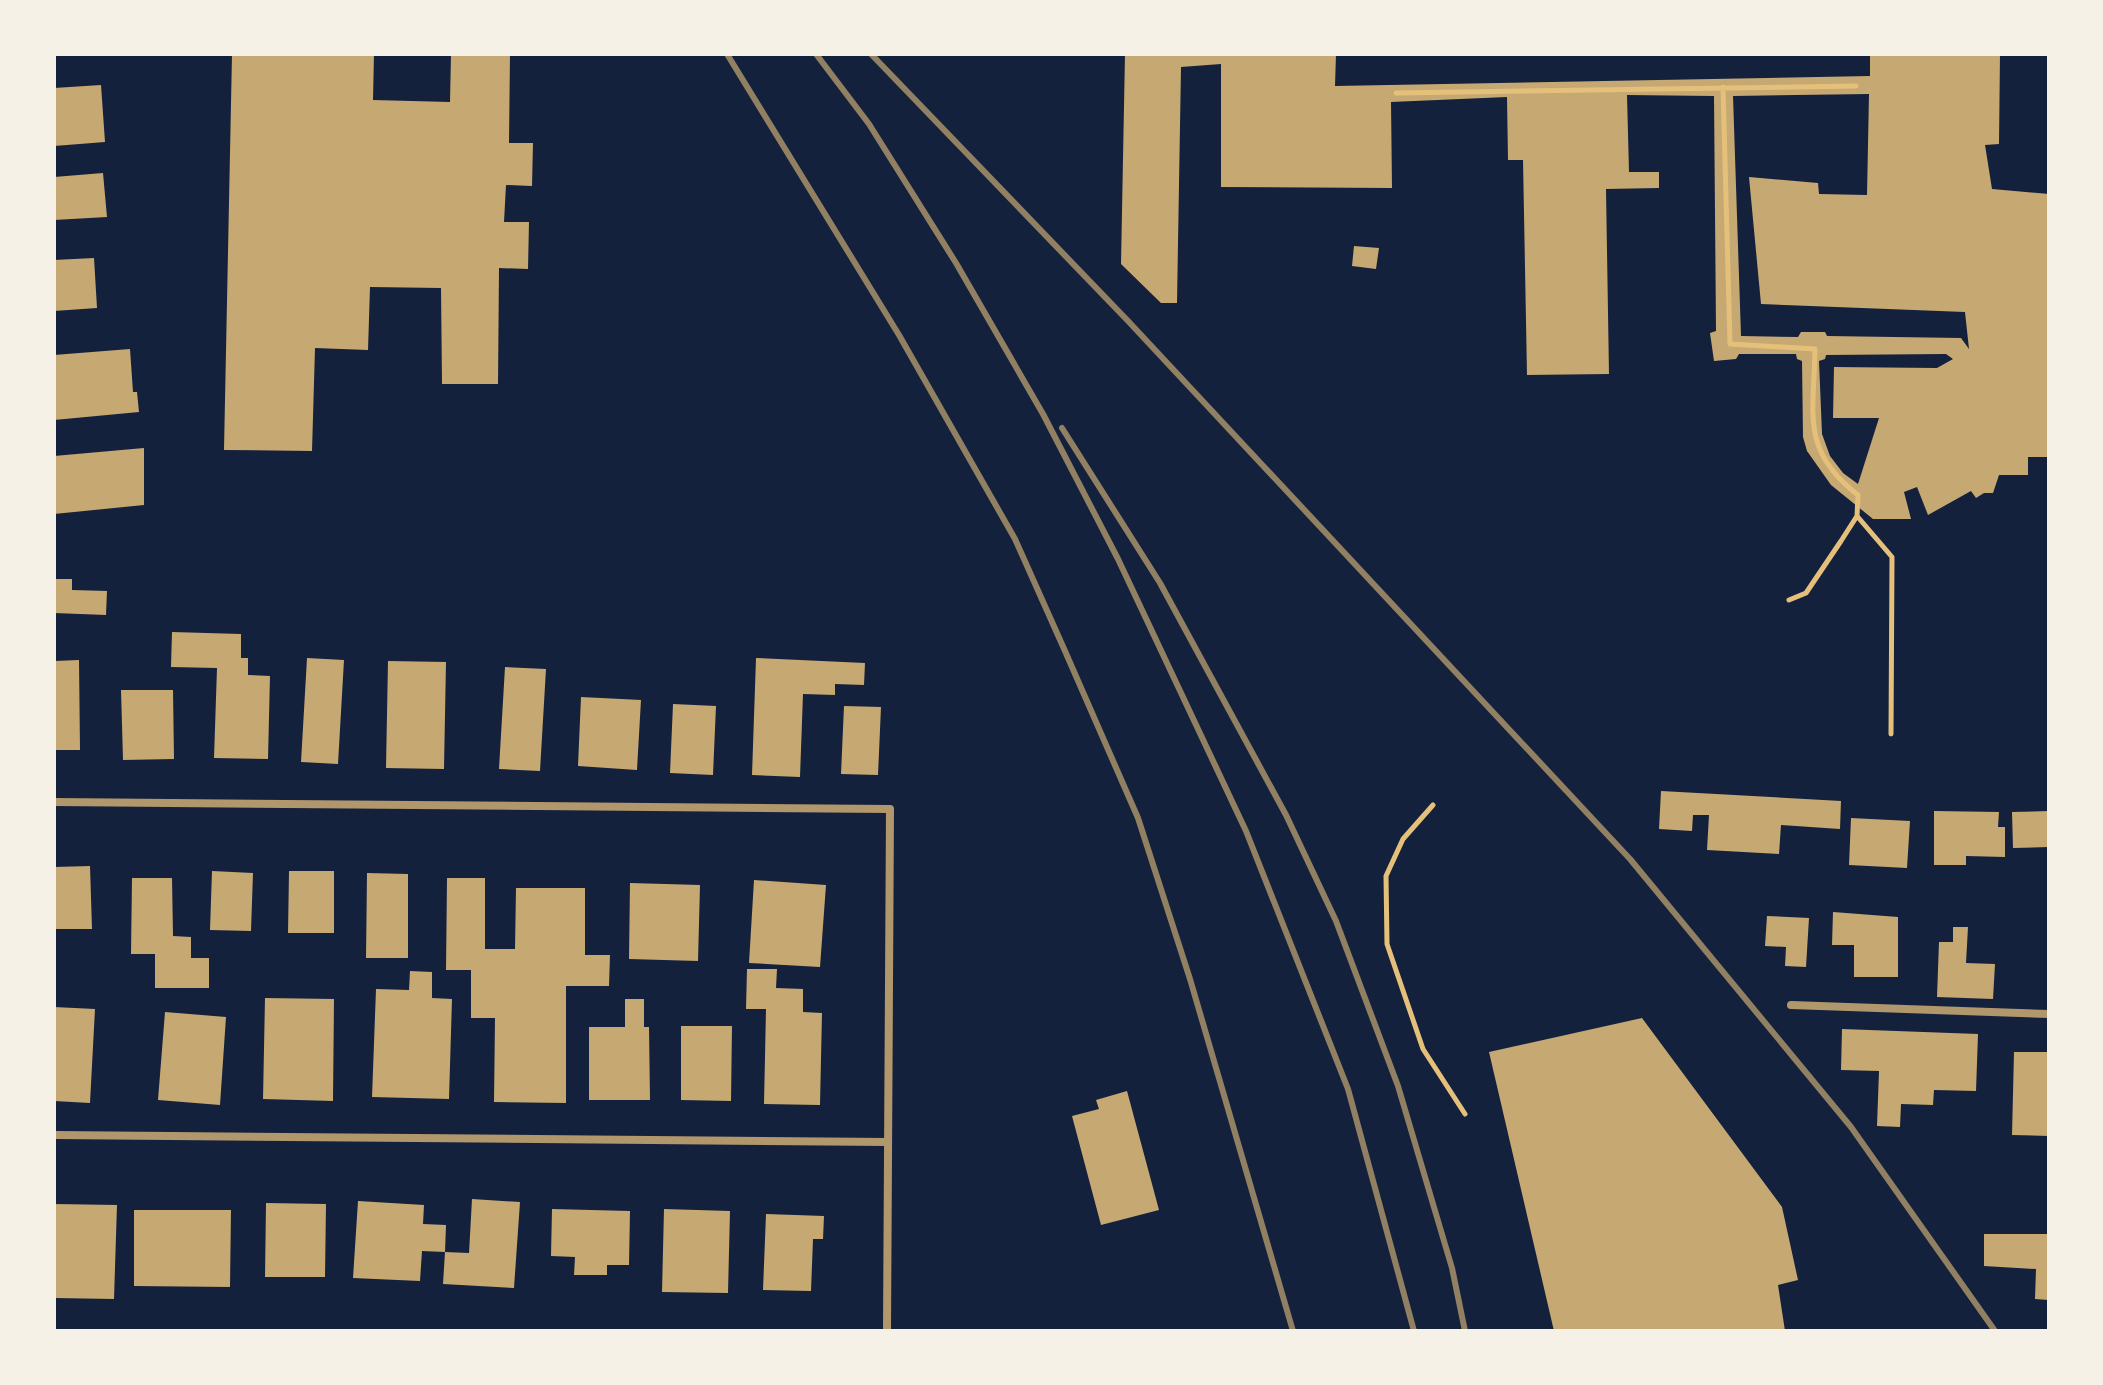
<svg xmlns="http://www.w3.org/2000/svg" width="2103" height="1385" font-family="'Varela Round',sans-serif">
  <rect width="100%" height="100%" fill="#14213d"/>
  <path fill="#c6a872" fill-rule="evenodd" d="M232,54H374L373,100L450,102L451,54H510L509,143H533L532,186L506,185L504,222H529L528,269L499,268L498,384H442L441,288L370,287L368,350L315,348L312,451L224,450Z
    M1125,54H1336L1335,86L1870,76V54H2000L1999,144L1985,145L1992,189L2049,194V457H2028V475H1999L1993,493H1984L1976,498L1971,491L1928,515L1917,487L1904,492L1911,519H1873L1831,485L1807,451L1803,437L1802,361L1797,359L1796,354H1739L1736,359L1714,361L1710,333L1716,331L1714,96L1627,95L1629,172H1659V188L1606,189L1609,374L1527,375L1523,160H1508L1507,97L1391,102L1392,188L1221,187V64L1181,67L1177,303H1161L1121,264ZM1869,94L1867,195L1819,194L1818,183L1749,177L1761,304L1965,312L1969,349L1961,338L1827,336L1825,332H1801L1798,337L1741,336L1733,96ZM1946,354L1953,359L1937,368L1834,367L1833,418H1879L1858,484L1843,473L1830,456L1822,434L1819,361L1825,359L1826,355Z
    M101,85L105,142L54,146V88Z
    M103,173L107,217L54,220V177Z
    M1354,246L1379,248L1376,269L1352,266Z
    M94,258L97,308L54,311V260Z
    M130,349L133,392H137L139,412L54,420V355Z
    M144,448V505L54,514V456Z
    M54,579H72V590L107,591L106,615L54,613Z
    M172,632L241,634V658H248V675L270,676L268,759L214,758L217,668L171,667Z
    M307,658L344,660L338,764L301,762Z
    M756,658L865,663L864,685L835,684V695L803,694L800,777L752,775Z
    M79,660L80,750H54V661Z
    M388,661L446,662L444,769L386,768Z
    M505,667L546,669L540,771L499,769Z
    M121,690H173L174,759L123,760Z
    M581,697L641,700L637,770L578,766Z
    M673,704L716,706L713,775L670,773Z
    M844,706L881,707L878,775L841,774Z
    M1661,791L1841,801L1840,829L1781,825L1779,854L1707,850L1709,815H1693L1692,831L1659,829Z
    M1934,811L1999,812L1998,827H2005V857L1966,856V865H1934Z
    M2049,811V847L2013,848L2012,812Z
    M1851,818L1910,821L1907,868L1849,865Z
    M90,866L92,929H54V867Z
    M212,871L253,873L251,931L210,930Z
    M289,871H334V933H288Z
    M367,873L408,874V958H366Z
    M132,878H172L173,936L191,937V958H209V988H155V954H131Z
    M447,878H485V949H515L516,888H585V955H610L609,986H566V1103L494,1102L495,1018H471V970H446Z
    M754,880L826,885L820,967L749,963Z
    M630,883L700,885L698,961L629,959Z
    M1833,912L1898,917V977H1854V945H1832Z
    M1767,916L1809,918L1806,967L1785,966L1786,947L1765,946Z
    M1953,927H1968L1966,963L1995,964L1993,999L1937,997L1939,942H1953Z
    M747,969H777L776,988L803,989V1012L822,1013L820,1105L764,1104L766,1009H746Z
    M410,971L432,972V998L452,999L449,1099L372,1097L376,989L409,990Z
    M265,998L334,999L333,1101L263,1099Z
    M625,999H644V1027H649L650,1100H589V1027H625Z
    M54,1007L95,1009L90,1103L54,1101Z
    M165,1012L226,1017L220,1105L158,1100Z
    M1642,1018L1782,1207L1798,1280L1778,1285L1785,1331H1554L1489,1052Z
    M681,1026H732L731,1101L681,1100Z
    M1842,1029L1978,1034L1976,1091L1934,1090L1933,1105L1901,1104L1900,1127L1877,1126L1879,1071L1841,1070Z
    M2014,1052H2049V1136L2012,1135Z
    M1127,1091L1159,1210L1101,1225L1072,1116L1099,1109L1096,1100Z
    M472,1199L520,1202L514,1288L443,1284L445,1252L469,1253Z
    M358,1201L424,1205L423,1224L446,1225L445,1252L422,1251L420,1281L353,1278Z
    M266,1203L326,1204L325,1277H265Z
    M54,1204L117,1205L114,1299L54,1298Z
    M552,1209L630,1211L629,1265H607V1275H574L575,1257L551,1256Z
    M664,1209L730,1211L728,1293L662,1292Z
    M134,1210H231L230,1287L134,1286Z
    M766,1214L824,1216L823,1239H813L811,1291L763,1290Z
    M1984,1234H2049V1300L2035,1299L2036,1269L1984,1266Z"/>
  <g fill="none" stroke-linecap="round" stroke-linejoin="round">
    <path stroke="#e5c07b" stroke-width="5" d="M1723,87L1730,344L1815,349C1814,414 1800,450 1858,495L1857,516L1841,541L1806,593L1789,600
      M1396,93L1856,86
      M1857,516L1892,557L1891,734
      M1433,805L1403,839L1386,876L1387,944L1423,1049L1465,1114"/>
    <path stroke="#b1986c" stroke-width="8" d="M54,802L890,809L887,1331
      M1791,1005L2049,1014
      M54,1135L888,1142"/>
    <path stroke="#918062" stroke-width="6" d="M727,54L899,335L1015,539L1065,651L1138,818L1190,979L1293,1331
      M816,54L869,124L956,263L1043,414L1118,559L1246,831L1348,1089L1414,1331
      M871,54L1129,322L1630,859L1851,1127L1995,1331
      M1062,428L1160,583L1286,815L1336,921L1398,1086L1452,1268L1465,1331"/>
  </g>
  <rect width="2103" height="1385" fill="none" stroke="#f6f1e7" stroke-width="112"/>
</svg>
